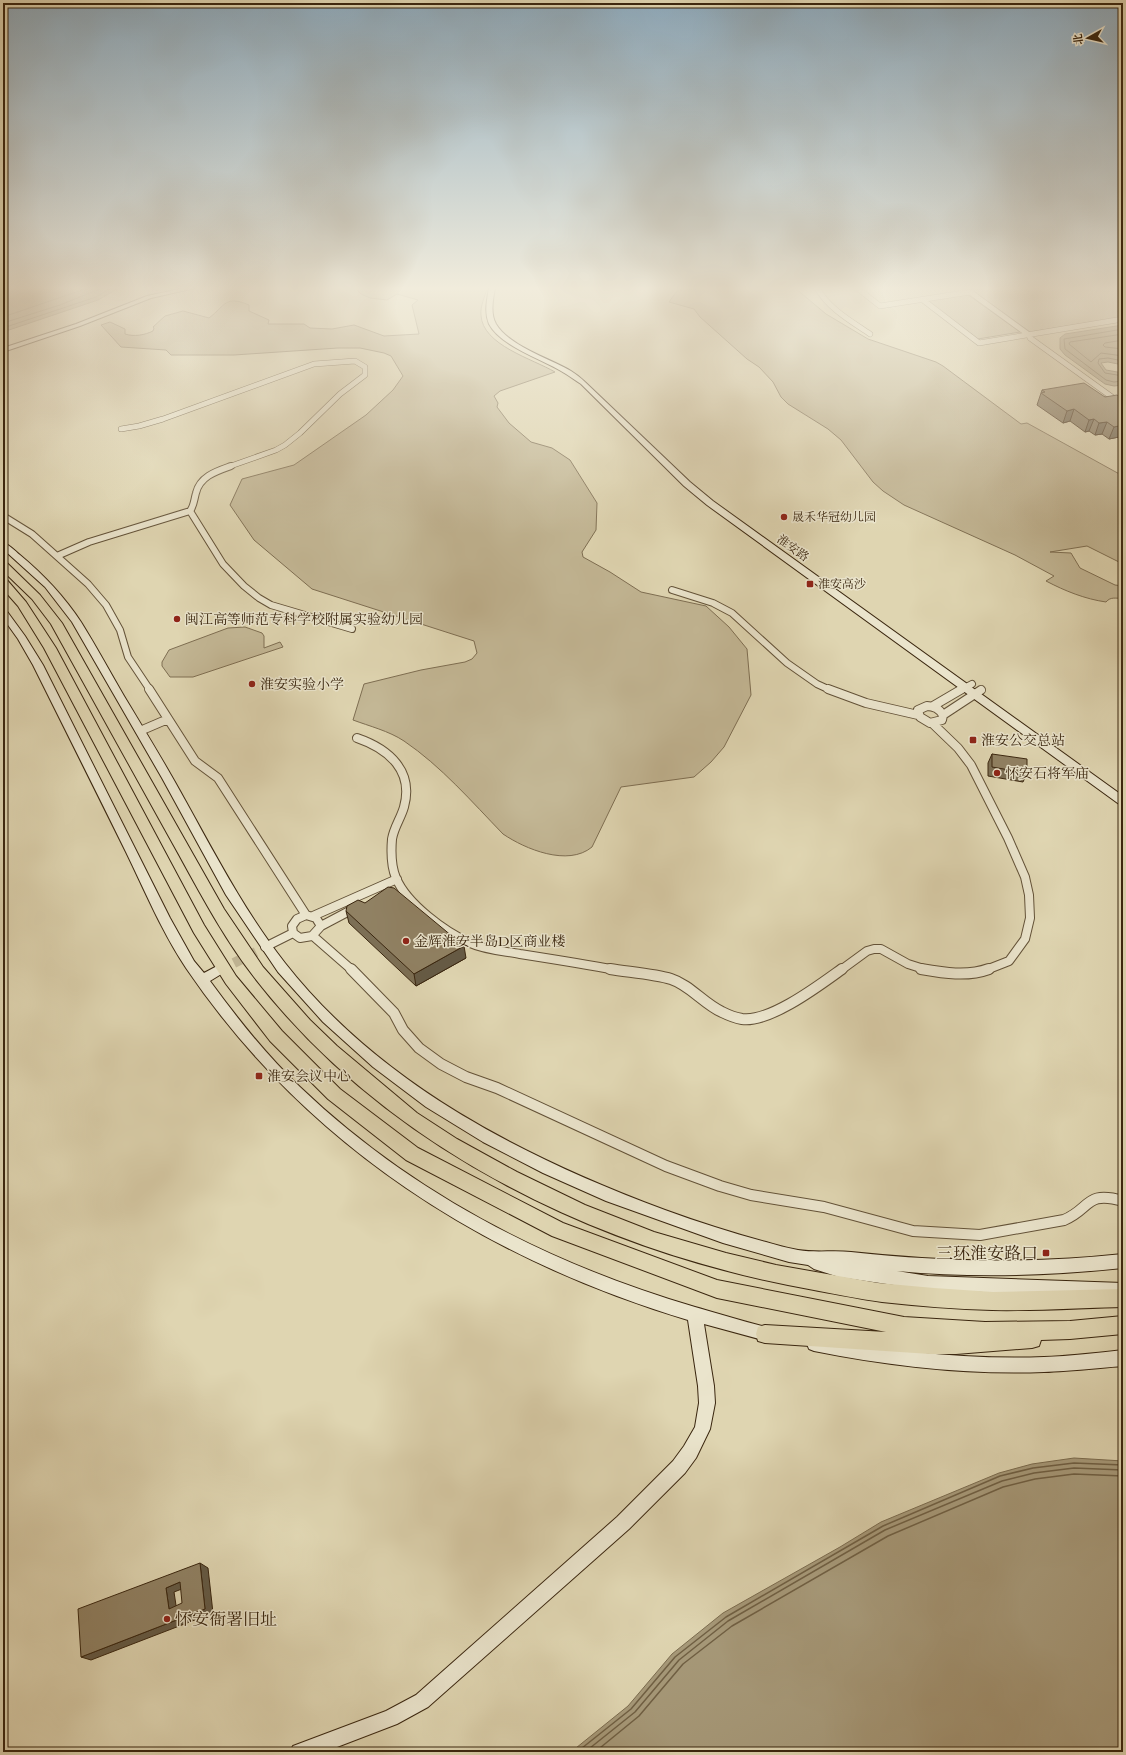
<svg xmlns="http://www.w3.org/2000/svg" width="1126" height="1755" font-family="Cardo,'Noto Serif SC',serif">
  <rect width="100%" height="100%" fill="#dfd5b1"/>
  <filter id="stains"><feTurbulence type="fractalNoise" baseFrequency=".005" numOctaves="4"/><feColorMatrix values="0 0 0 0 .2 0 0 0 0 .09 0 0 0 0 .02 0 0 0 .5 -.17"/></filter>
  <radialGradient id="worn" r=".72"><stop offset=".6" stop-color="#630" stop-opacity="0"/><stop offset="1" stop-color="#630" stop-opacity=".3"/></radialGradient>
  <path fill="#c3b795" stroke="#7e6e52" d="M355,288H487C485,297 480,306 481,315C482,345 533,359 555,372L500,391L494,396L498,403L497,407L509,423L531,442L552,448L570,460L597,503L596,530L582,552L583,557L610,572L641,592L706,606L729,627L747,649L751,695L724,747L711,762L694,777L621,787L592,847C568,867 525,849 503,834C472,802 441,766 404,741C389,731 369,726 353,720L364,684L421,670L465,662L472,659L477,653L474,641L312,589L254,540L230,505L242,479L294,465L366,415L393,390L403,376L391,356L384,353L360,348H338L234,355H171L166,350L121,347L101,325L110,322L125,329V334C134,337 145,335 153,331L154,328L153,327L165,316L183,311L209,318C226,305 225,295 249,305V311L269,320L268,324H304L310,328L332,329L354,325L384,336L419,334L412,305L418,300L397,294L387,300L370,298L361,294Z
    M703,288H795L826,314L868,339L936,362L943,366L1021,424L1027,423L1123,476V564L1087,546L1050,552L1071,553L1080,568L1115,585L1123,586V598C1116,599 1111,596 1106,602C1085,599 1065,591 1046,581L1054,576L1015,555L904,505L883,491L873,482L841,440L828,429L788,404L781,397L773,382L759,367L747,359L700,317L694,309L669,302L677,291Z
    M988,288H1123V317L1030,332L972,290Z
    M967,294L1020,332L978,339L927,301Z
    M245,627L262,633L264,636V648L280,642L283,647L193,677H170L162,666V662L169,650L228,628Z"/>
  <path fill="#a79a7a" stroke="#7b6c4f" d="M3,288H119L98,300L3,332Z
    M1123,325V365L1108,362L1101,363L1106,370L1123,373V385L1114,386L1105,384L1065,355L1060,349V338L1065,334Z
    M1074,1458L1123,1461V1752H571L628,1706L672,1654L723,1613L840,1547L881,1522L999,1473L1032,1464Z"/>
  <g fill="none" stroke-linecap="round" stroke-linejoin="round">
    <path stroke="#706044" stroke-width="1" d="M3,317L88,288
      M3,323L60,305L102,288
      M3,328L96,297L111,288
      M1123,329L1064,339L1065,349L1106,380L1114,382L1123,381
      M1123,334L1070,342L1069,344L1091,362L1101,353L1123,356
      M1123,340L1105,343L1103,345L1105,347L1123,349
      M1123,361L1108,358L1099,359L1098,363L1105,373L1123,376"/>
    <path stroke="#706044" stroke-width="1.5" d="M577,1752L631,1709L675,1657L726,1617L883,1526L1000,1476L1033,1468L1074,1463L1123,1465
      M585,1752L635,1712L679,1660L728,1621L885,1530L1002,1481L1034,1473L1074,1468L1123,1470
      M595,1752L639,1716L683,1664L732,1626L888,1536L1003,1487L1035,1479L1074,1474L1123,1476"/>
    <path stroke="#beb291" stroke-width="10" stroke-dasharray="10 5.5" stroke-linecap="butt" d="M220,970L256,952"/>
    <path stroke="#beb291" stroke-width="13" stroke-dasharray="13 6" stroke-linecap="butt" d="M219,970L222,969"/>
    <defs>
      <path id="street-far3" d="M817,288C829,309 851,321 870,334
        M857,288L880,306L970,292L1029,335L1030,338L1123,405
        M923,300L979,343L1123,319
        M121,429L139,426L163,419L314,364L355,361L365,367V375L340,394L300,433L285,445L276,450L228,467"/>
      <path id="street-far2" d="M231,466C217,471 200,476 196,493C194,500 194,506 190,511L223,564L244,586L259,598L271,605L352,629
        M3,516L32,534L88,584L106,605L120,630L128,657L150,690
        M57,556L89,542L190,511
        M672,590L713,603L732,613L787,663L817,684L830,690
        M961,690L972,684"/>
      <path id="street-far1" d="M149,689L195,761L218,778L306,915
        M828,689L866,703L918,715
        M927,706C934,706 939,708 943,715L942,720L930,723L920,717L918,710Z
        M933,706L962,689
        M943,715L981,690
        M932,723L958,748L971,765L1008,838L1025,877L1029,895L1030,918L1025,939L1009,961L986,970
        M140,731L168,719
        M357,738C389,749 414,771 404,807C401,818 394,827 392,839C391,851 391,866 396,878C407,904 445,932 470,943C485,950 504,951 520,954C552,959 584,964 616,970
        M306,915L316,918L321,926L312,936L300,938L293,933L292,926L297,919Z
        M313,916L397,879
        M321,926L355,908
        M313,936L352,970
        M265,947L293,933
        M841,970L867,951L874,949H881L908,964L927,970"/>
      <path id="street" d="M351,969L394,1013L403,1030L419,1048L441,1064L466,1077L497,1088L666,1166L720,1186L751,1195L824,1207L913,1231L980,1235L1064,1220C1091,1209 1085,1190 1123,1201
        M610,969C628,972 655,974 671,979C690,985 704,1004 722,1012C728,1015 736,1018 742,1019C770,1023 821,984 842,969
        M921,969C944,973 967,977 989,969"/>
      <path id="secondary" d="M184,288H195L151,298L80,326L3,352V348L76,324L147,296Z
        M489,288H495C493,299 490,313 496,324C509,346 549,358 571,371C576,374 581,378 585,382L690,482L713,501L1123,796V805L1119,804L707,505L684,486L581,384C576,381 571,377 566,374C545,360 501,347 489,324C484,312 487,300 489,288Z
        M3,543C9,544 15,551 20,555C44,575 64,596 81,622C96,646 110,672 124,696C145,731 166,765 185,800C216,856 245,912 285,963C381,1085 523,1157 665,1210C698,1222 732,1233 766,1242C777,1245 787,1248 798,1250C816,1253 834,1250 851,1252C945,1262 1030,1264 1123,1254V1268C1047,1276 972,1278 897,1271L928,1276L1123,1283V1297L928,1290L839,1277L814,1269L808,1265L789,1262L723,1243L606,1201L543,1173L483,1142L426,1107L373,1067L323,1022L278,972L226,895L162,778L72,622L45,587L3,549Z
        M3,609L6,610L25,636L43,665L170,918L194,961L204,973L219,965L223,967L225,970L223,973L210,981C237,1018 266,1055 300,1087C411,1193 549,1264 695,1307C720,1314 745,1322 770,1328L775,1330L777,1335L775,1340L770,1342L704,1324L714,1386L715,1403L710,1429L696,1458L685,1473L629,1529L428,1707L397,1724L324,1752H290L293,1746L386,1711L416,1695L617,1517L673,1461L684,1446L695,1427L699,1403L698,1386L688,1320C485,1259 307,1146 186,968C162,932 145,891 126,852C95,789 64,727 33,665L18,639L3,618Z
        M814,1337C889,1351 967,1360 1044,1357C1070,1356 1097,1353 1123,1350V1366C1097,1368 1070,1371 1044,1372C967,1375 889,1366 814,1351L809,1349L807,1344L809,1339Z"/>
      <path id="highway" d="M3,562L7,563L40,595L62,623L224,909L263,967L310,1020L337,1046L417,1113L457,1139L517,1172L585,1205L654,1232L726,1253L776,1265L878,1283L934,1288L993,1292L1123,1289V1307C1079,1308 1035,1311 992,1310C955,1309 918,1306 882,1302C859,1299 836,1294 814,1290C601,1252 388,1150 254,977C220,933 195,883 168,835C129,765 90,694 51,624L32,599L3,571Z
        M3,579L7,580L26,602L56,648L204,925L236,976L282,1031L340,1089L418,1148L563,1223L717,1280L904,1317L985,1322L1070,1321L1123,1316V1334L1070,1339L1041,1340L1039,1346L1032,1348L956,1354H930L765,1343L758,1341L756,1334L758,1327L765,1325L886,1332L717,1298L552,1236L406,1160L328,1099L270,1041L226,984L194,933L44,648L18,606L3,589Z"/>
    </defs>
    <use href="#street-far3" stroke="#635238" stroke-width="6"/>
    <use href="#street-far2" stroke="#635238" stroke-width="8"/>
    <use href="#street-far1" stroke="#635238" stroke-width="10"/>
    <use href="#street" stroke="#635238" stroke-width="12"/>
    <use href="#secondary" stroke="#3a260f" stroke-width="2"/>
    <use href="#highway" stroke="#3a260f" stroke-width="2"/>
    <use href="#street-far3" stroke="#eae4cc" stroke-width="5"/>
    <use href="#street-far2" stroke="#eae4cc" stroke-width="6"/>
    <use href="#street-far1" stroke="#eae4cc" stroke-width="8"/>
    <use href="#street" stroke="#eae4cc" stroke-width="10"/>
    <use href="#secondary" fill="#eae4cc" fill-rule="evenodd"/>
    <use href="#highway" fill="#dfd5b1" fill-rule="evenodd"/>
  </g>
  <path fill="#7c6f55" stroke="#3a260f" d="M1042,390L1123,399V430L1119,437L1109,439L1102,434L1095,435L1089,431L1085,432L1070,421L1063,423L1037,405Z
    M992,754L1027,773L1023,782L988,776V763Z
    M346,911L466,958L416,986L349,923Z"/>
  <path fill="#655a45" stroke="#3a260f" d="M1074,409L1070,421L1063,423L1067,411Z
    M1094,419L1089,431L1085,432L1089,420Z
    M1107,422L1102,434L1095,435L1099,423Z
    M1123,425V430L1119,437L1109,439L1114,427Z
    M464,946L466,958L416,986L414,974Z
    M200,1563L208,1568L213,1613L91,1660L81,1657L205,1609Z
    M180,1582L187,1587L174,1592L177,1612L169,1609L166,1588Z"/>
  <path fill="#908163" stroke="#3a260f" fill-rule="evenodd" d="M1084,383L1105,397L1117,395L1123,399V425L1114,427L1107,422L1099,423L1094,419L1089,420L1074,409L1067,411L1041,393L1045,392L1042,390Z
    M992,754L1027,759V773L992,767Z
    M388,887L394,888L464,946L414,974L346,911L347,906L358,900L365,903Z
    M200,1563L205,1609L81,1657L78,1609ZM180,1582L182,1603L169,1609L166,1588Z"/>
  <linearGradient id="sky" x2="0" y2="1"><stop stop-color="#8eaabc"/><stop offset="0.54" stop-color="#f1ecdc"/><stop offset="1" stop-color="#f1ecdc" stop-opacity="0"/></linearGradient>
  <rect width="1126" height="534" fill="url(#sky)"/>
  <g fill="#8f2418" stroke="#eae4cc" stroke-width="1.5">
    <circle cx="784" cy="517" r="4"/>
    <rect x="806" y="580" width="8" height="8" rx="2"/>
    <circle cx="177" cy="619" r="4"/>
    <circle cx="252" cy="684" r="4"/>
    <rect x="969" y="736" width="8" height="8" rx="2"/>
    <circle cx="997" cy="773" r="4"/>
    <circle cx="406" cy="941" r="4"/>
    <rect x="255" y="1072" width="8" height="8" rx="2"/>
    <rect x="1042" y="1249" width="8" height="8" rx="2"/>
    <circle cx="167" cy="1619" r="4"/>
  </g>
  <g text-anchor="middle" stroke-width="3" stroke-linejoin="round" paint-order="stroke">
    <g font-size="12" fill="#3a260f" stroke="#eae4cc" text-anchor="start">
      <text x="792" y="521">晟禾华冠幼儿园</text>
      <text x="818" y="588">淮安高沙</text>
    </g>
    <g font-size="12" fill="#3a260f" stroke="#eae4cc">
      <text transform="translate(793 548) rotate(36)" y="4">淮安路</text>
    </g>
    <g font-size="14" fill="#3a260f" stroke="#eae4cc" text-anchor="start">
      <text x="185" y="624">闽江高等师范专科学校附属实验幼儿园</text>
      <text x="260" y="689">淮安实验小学</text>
      <text x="981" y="745">淮安公交总站</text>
      <text x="1005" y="778">怀安石将军庙</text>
      <text x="414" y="946">金辉淮安半岛D区商业楼</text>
      <text x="267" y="1081">淮安会议中心</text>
    </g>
    <g font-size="17" fill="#3a260f" stroke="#eae4cc" text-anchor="end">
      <text x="1038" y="1259">三环淮安路口</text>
      <text x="175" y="1625" text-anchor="start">怀安衙署旧址</text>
    </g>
  </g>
  <rect width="1126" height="1755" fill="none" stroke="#dfd5b1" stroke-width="16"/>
  <rect x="4" y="4" width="1118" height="1747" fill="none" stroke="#3a260f" stroke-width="2"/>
  <rect x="8" y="8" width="1110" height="1739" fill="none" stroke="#3a260f"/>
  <g transform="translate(1088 38) rotate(262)" stroke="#eae4cc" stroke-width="3" paint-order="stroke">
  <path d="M0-3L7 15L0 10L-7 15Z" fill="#3a260f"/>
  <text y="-6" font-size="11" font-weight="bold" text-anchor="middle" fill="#3a260f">北</text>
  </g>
  <rect width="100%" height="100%" filter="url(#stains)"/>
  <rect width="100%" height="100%" fill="url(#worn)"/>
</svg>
